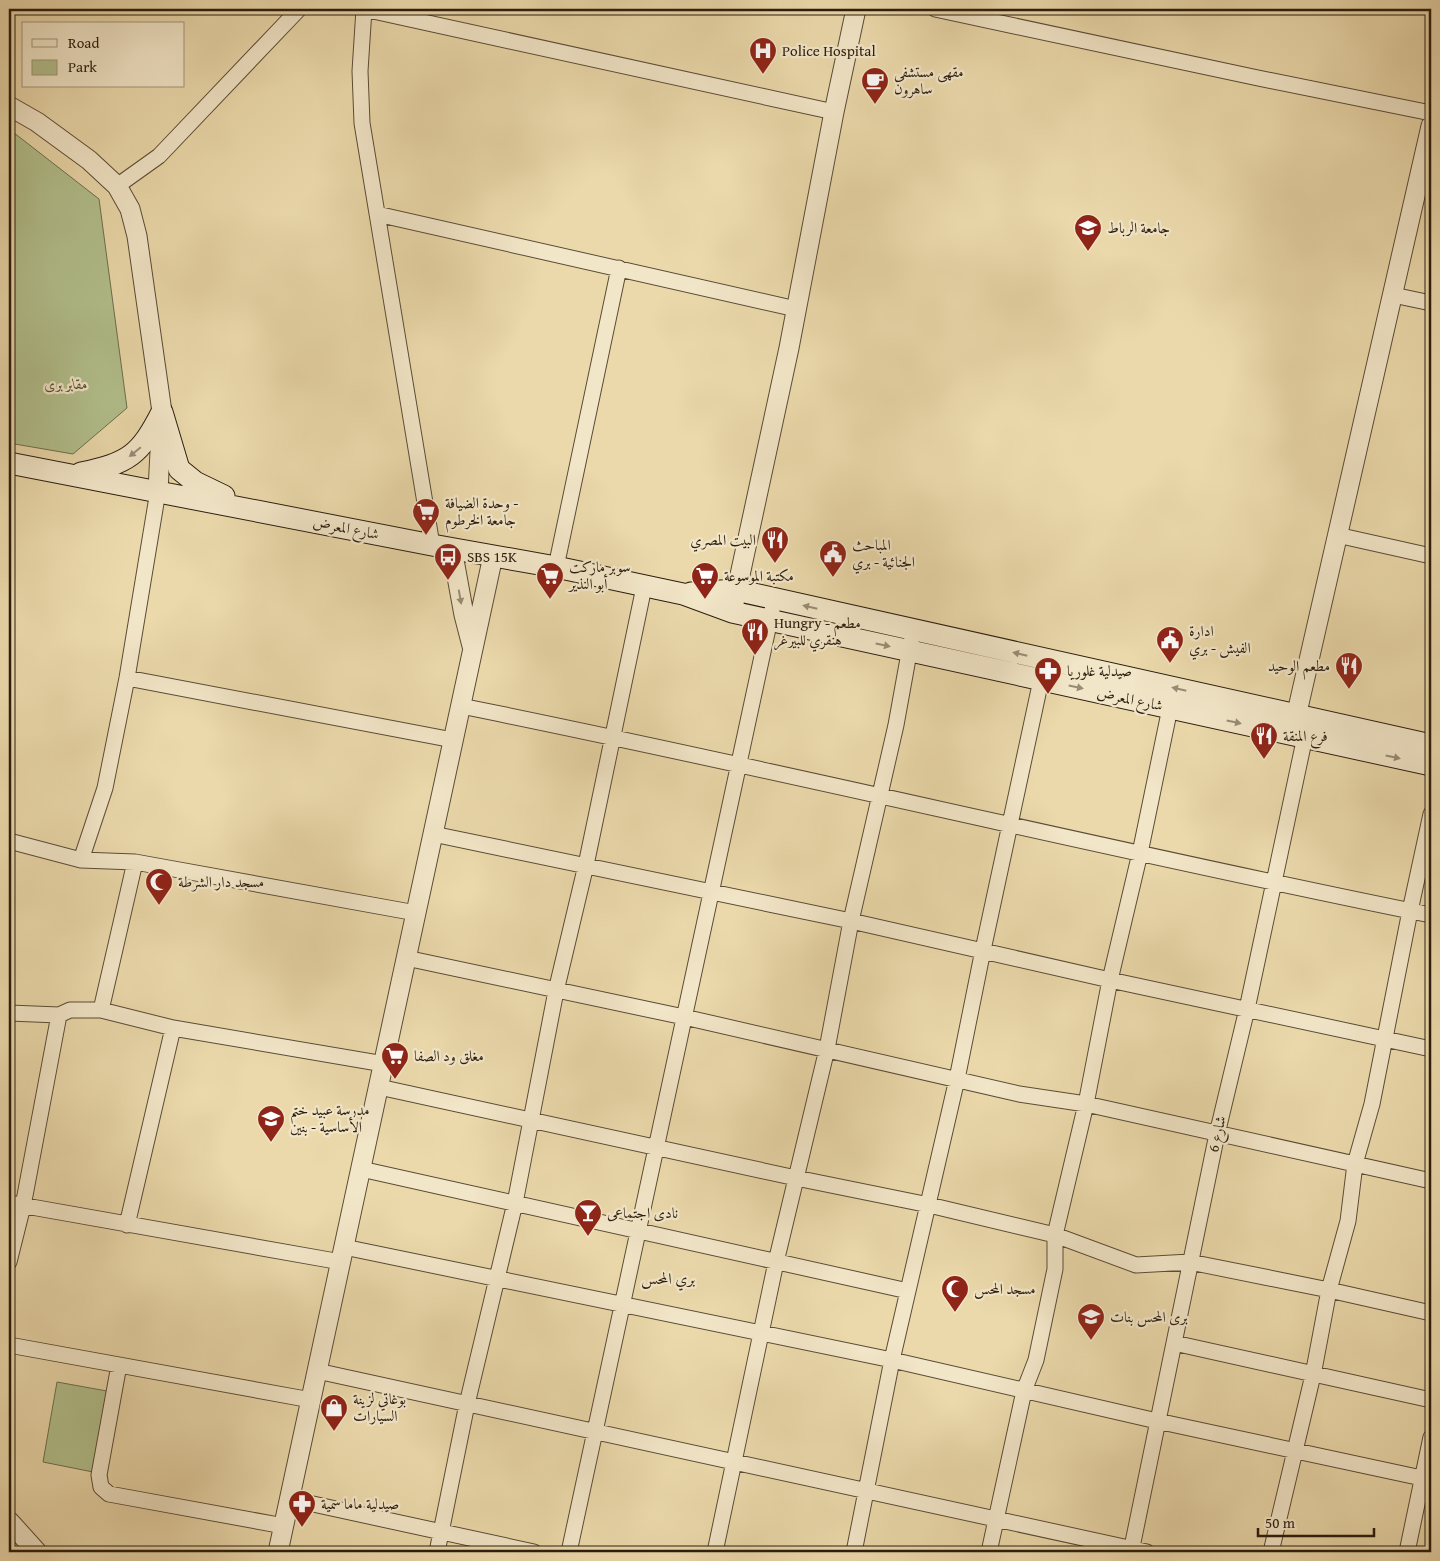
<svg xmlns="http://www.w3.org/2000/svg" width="1440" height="1561" font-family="'Gentium Book Plus',Amiri,serif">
  <rect width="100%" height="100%" fill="#ebd9ab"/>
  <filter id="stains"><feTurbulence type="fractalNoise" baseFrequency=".004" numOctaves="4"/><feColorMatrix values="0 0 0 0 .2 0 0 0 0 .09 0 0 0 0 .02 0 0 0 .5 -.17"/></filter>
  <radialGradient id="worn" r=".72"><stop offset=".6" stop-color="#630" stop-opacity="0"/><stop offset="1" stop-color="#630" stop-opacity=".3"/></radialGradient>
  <path fill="#b2c08d" stroke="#6e6e4e" d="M9,129L99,199L127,408L73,454L9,443Z
    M57,1382L107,1391L93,1472L43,1462Z"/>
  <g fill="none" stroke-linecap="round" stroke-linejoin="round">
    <defs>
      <path id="minor" d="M362,9H364L360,71L362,123L432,545
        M364,9L834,112
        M935,9L1258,78L1431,113
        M117,186L159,156L299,9
        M377,214L796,309
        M1393,295L1431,303
        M1337,535L1431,556
        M556,567L619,268
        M127,678L453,740
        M461,706C785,771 1107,850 1431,915
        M433,834L851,921L1110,980L1431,1049
        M9,841L81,860L135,862L416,913
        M81,860L105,788L127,678L158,491
        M406,958L684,1017L1019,1094L1086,1104L1431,1181
        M101,1010L135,862
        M9,1013L59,1015L70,1010H101L173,1028L384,1064
        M379,1087L796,1178L929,1205L1055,1235L1136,1265L1190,1262L1329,1290L1431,1313
        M361,1169L908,1291
        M9,1203L341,1262
        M127,1225L173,1028
        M344,1247L892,1360L1157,1421L1431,1480
        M9,1262L23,1206L59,1015
        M1174,1343L1431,1400
        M9,1345L311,1400
        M119,1365L99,1475L101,1487L109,1494L284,1526
        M317,1371L1147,1552
        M290,1499L534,1552
        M437,1552L467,1404L515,1203L556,991L586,865L644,587
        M569,1552L772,610
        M715,1552L776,1262L827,1049L851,921L896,725L911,642
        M854,1552L892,1360L957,1079L983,950L1041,680
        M989,1552L1024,1391L1036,1360L1055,1269V1235L1086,1104L1110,980L1140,853L1170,708
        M1131,1552L1217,1134L1247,1009L1307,727
        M1271,1552L1313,1375L1329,1290L1348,1221L1355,1164L1372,1104L1410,911L1431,814
        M1407,1552L1431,1437"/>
      <path id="tertiary" d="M9,106L37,122L89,160L117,186L130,209L137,236L162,412L158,491
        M452,549L464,615L472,646
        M732,612L789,348L834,112L856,9
        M1293,730L1431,126
        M9,1521L37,1552
        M278,1552L493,556"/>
      <path id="secondary" d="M162,412L179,469L195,482L224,496
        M9,463L432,545L556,567L683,594L732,612L1431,765
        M81,473C129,463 140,455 162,412
        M691,593L736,590L1431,745"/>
    </defs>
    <use href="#minor" stroke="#5b4c36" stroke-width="17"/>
    <use href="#tertiary" stroke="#5b4c36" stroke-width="21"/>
    <use href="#secondary" stroke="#2b1d0f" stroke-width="23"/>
    <use href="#minor" stroke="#f2e6c8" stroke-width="15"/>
    <use href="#tertiary" stroke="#f2e6c8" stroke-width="19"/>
    <use href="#secondary" stroke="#f2e6c8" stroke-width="21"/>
  </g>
  <defs><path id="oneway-solid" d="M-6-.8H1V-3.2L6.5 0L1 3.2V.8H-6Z" transform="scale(1.25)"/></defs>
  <g fill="#988c75">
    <use href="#oneway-solid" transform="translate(135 452) rotate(141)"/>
    <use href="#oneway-solid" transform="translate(460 597) rotate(80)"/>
    <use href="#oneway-solid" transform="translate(810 607) rotate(-167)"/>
    <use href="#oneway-solid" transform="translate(883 645) rotate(12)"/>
    <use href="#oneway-solid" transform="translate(1020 654) rotate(-167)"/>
    <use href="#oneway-solid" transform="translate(1076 687) rotate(12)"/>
    <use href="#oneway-solid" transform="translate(1179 689) rotate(-167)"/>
    <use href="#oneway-solid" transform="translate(1234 722) rotate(12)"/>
    <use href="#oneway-solid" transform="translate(1393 757) rotate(12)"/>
  </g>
  <defs>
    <symbol id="hospital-pin" viewBox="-11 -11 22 30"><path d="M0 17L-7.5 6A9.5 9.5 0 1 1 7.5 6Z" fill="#8f2418" stroke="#f2e6c8"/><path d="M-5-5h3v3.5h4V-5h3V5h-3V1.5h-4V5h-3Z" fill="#fff"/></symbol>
    <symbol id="cafe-pin" viewBox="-11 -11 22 30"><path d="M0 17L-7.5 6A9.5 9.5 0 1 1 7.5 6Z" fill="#8f2418" stroke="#f2e6c8"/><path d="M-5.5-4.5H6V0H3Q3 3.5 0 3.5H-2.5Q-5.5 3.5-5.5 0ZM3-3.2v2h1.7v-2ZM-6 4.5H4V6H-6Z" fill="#fff"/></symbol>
    <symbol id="university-pin" viewBox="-11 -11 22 30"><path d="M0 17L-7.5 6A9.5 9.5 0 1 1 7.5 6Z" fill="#8f2418" stroke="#f2e6c8"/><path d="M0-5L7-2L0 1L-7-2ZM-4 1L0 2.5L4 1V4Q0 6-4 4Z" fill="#fff"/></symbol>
    <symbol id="supermarket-pin" viewBox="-11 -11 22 30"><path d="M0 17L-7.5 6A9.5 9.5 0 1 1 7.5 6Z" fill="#8f2418" stroke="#f2e6c8"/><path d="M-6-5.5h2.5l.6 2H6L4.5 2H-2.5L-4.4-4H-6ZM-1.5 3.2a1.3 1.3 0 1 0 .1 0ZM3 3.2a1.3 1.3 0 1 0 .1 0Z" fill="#fff"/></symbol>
    <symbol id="restaurant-pin" viewBox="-11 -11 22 30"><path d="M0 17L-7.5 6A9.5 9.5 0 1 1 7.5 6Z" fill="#8f2418" stroke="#f2e6c8"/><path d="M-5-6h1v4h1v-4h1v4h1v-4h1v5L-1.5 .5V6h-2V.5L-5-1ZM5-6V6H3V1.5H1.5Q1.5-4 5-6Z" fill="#fff"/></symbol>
    <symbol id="civic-pin" viewBox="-11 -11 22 30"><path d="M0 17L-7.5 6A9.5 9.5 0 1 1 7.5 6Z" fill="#8f2418" stroke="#f2e6c8"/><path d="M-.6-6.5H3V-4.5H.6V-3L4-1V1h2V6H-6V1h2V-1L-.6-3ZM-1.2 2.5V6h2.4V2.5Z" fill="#fff"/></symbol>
    <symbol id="bus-pin" viewBox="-11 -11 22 30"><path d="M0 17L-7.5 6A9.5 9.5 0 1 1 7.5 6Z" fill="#8f2418" stroke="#f2e6c8"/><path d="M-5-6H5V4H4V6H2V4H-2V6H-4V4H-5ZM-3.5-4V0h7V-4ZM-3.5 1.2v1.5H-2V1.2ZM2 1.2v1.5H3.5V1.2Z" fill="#fff"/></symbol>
    <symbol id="pharmacy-pin" viewBox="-11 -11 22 30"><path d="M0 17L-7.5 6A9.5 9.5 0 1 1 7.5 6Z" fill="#8f2418" stroke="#f2e6c8"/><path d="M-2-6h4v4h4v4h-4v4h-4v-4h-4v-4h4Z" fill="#fff"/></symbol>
    <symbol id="mosque-pin" viewBox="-11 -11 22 30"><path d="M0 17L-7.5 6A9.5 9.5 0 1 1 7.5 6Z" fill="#8f2418" stroke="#f2e6c8"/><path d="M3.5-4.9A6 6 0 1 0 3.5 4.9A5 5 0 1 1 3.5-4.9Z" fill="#fff"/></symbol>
    <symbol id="school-pin" viewBox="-11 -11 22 30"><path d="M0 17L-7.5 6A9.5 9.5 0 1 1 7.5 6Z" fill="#8f2418" stroke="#f2e6c8"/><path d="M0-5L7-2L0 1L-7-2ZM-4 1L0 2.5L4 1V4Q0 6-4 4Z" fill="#fff"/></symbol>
    <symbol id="bar-pin" viewBox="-11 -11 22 30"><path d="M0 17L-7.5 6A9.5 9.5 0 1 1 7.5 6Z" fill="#8f2418" stroke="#f2e6c8"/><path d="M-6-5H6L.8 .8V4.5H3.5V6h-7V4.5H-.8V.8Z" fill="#fff"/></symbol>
    <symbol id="shop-pin" viewBox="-11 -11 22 30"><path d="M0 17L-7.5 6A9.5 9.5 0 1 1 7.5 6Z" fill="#8f2418" stroke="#f2e6c8"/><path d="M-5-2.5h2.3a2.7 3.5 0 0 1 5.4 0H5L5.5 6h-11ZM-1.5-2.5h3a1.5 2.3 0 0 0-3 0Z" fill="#fff"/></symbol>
  </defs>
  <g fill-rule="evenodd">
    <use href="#hospital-pin" x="747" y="35" width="32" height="43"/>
    <use href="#cafe-pin" x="859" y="65" width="32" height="43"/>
    <use href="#university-pin" x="1072" y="212" width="32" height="43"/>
    <use href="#supermarket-pin" x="410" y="496" width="32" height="43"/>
    <use href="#restaurant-pin" x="759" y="524" width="32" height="43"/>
    <use href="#civic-pin" x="817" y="538" width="32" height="43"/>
    <use href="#bus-pin" x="432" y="541" width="32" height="43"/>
    <use href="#supermarket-pin" x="534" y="560" width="32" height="43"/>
    <use href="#supermarket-pin" x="689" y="560" width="32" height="43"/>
    <use href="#restaurant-pin" x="739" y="616" width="32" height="43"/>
    <use href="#civic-pin" x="1154" y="624" width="32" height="43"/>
    <use href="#restaurant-pin" x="1333" y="650" width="32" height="43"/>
    <use href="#pharmacy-pin" x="1032" y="655" width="32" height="43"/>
    <use href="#restaurant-pin" x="1248" y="720" width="32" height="43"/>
    <use href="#mosque-pin" x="143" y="866" width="32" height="43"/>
    <use href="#supermarket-pin" x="379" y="1040" width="32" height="43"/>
    <use href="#school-pin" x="255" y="1103" width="32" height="43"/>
    <use href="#bar-pin" x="572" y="1197" width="32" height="43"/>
    <use href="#mosque-pin" x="939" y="1273" width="32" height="43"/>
    <use href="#school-pin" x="1075" y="1301" width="32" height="43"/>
    <use href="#shop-pin" x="318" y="1392" width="32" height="43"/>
    <use href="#pharmacy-pin" x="286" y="1488" width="32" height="43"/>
  </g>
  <g text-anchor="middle" stroke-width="4.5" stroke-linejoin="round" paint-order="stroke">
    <g font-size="15" fill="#2b1d0f" stroke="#f2e6c8" text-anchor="start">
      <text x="782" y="56">Police Hospital</text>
      <text x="894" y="77">مقهى مستشفى<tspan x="894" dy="17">ساهرون</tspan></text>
      <text x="1107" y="233">جامعة الرباط</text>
      <text x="445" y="508">وحدة الضيافة -<tspan x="445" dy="17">جامعة الخرطوم</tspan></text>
      <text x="756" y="545" text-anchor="end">البيت المصري</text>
      <text x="852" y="550">المباحث<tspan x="852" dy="17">الجنائية - بري</tspan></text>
      <text x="467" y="562">SBS 15K</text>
      <text x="569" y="572">سوبر ماركت<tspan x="569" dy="17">أبو النذير</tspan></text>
      <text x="724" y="581">مكتبة الموسوعة</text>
      <text x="774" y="628">Hungry - مطعم<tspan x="774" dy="17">هنقري للبيرغر</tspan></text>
      <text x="1189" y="636">ادارة<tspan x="1189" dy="17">الفيش - بري</tspan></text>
      <text x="1330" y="671" text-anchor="end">مطعم الوحيد</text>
      <text x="1067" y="676">صيدلية غلوريا</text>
      <text x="1283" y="741">فرع المنقة</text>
      <text x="178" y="887">مسجد دار الشرطة</text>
      <text x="414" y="1061">مغلق ود الصفا</text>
      <text x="290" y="1115">مدرسة عبيد ختم<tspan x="290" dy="17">الأساسية - بنين</tspan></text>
      <text x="607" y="1218">نادى اجتماعى</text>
      <text x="974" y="1294">مسجد المحس</text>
      <text x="1110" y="1322">برى المحس بنات</text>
      <text x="353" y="1404">بوغاتي لزينة<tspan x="353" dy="17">السيارات</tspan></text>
      <text x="321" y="1509">صيدلية ماما سمية</text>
    </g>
    <g font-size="15" font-style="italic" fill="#544e35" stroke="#f2e6c8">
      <text x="66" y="389">مقابر برى</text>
    </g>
    <g font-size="15" fill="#2b1d0f" stroke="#f2e6c8">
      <text transform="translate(346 528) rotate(11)" y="5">شارع المعرض</text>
      <text transform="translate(1130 699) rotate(12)" y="5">شارع المعرض</text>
      <text transform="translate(1217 1134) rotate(-77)" y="5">شارع 6</text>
    </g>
    <g font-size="16" fill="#2b1d0f" stroke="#f2e6c8">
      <text x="668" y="1284">بري المحس</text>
    </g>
  </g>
  <rect width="1440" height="1561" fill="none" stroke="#ebd9ab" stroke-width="30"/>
  <rect x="10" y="10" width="1420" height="1541" fill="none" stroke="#2b1d0f" stroke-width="2.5"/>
  <rect x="15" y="15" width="1410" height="1531" fill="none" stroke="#2b1d0f"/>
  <rect x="22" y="22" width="162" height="65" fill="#f2e6c8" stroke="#a2967e"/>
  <rect x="32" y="39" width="25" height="8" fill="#f2e6c8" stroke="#a2967e"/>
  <text x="68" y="48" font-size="15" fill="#2b1d0f">Road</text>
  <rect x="32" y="60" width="25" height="15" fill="#b2c08d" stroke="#a2967e"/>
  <text x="68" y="72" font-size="15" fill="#2b1d0f">Park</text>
  <path d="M1258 1528v8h116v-8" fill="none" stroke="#2b1d0f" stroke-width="2.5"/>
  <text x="1265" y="1528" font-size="15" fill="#2b1d0f" stroke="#f2e6c8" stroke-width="4" paint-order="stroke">50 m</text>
  <rect width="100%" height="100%" filter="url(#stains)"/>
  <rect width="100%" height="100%" fill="url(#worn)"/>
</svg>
